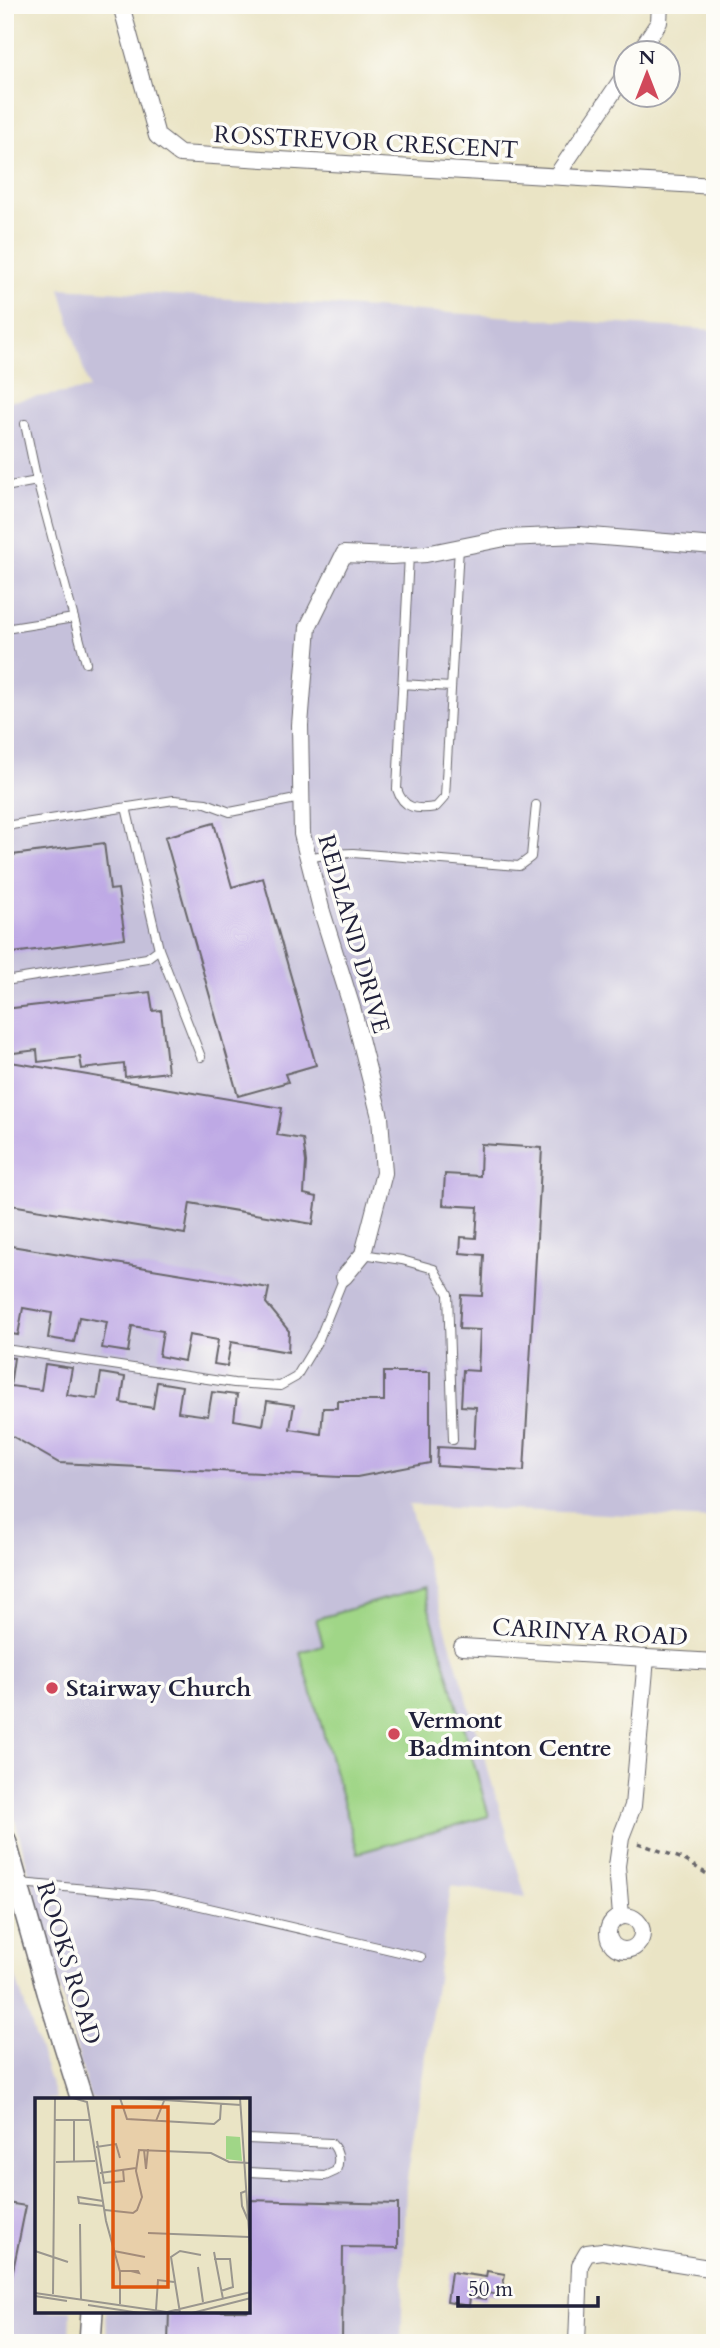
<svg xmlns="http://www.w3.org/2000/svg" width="720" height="2348" font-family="Cardo,serif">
  <rect width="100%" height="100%" fill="#fdfcf7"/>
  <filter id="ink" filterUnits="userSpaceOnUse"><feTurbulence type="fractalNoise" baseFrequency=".0143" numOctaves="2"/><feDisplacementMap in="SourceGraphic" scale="14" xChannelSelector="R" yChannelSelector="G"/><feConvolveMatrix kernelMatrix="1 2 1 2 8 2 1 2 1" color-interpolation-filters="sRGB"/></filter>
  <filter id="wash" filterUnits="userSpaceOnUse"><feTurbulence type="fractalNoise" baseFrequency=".00686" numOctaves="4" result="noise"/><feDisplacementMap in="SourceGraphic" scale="28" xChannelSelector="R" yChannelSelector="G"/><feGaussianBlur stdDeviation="1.57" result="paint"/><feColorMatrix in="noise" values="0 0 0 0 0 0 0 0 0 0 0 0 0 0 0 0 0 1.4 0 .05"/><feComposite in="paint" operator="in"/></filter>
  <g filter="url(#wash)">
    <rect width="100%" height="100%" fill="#eae4c5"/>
    <path fill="#c5c0da" d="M60,288L715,330V1519L409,1505L526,1897L451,1886L406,2186L401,2343H107L106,2311H248V2100L90,2099L5,1783V402L89,389Z
      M5,1945L56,2099L37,2100V2311H71L70,2343H5Z"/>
    <path fill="#a0d687" stroke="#617c61" stroke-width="2" d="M423,1588L489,1816L358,1853L300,1652L323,1645L316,1619Z"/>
    <g id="blocks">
      <path fill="#bea9e5" d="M214,823L232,887L263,878L316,1065L285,1074L288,1082L238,1096L165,837Z
        M104,843L110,890L118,889L125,938L5,954V856Z
        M150,992L153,1011L161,1010L168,1072L125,1077L124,1064L82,1069L80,1057L38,1062L37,1050L5,1054V1009Z
        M5,1061L282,1108L277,1135L303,1139L306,1162L304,1194L317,1197L313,1224L190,1203L185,1234L5,1204Z
        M481,1144L542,1148L524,1471L437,1466L438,1447L474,1449L476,1407L461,1406L463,1370L478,1371L480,1330L459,1329L461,1295L482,1296L484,1255L460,1253L461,1237L476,1238L478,1207L443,1205L445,1174L480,1176Z
        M5,1245L269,1288L266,1303L289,1331L288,1352L231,1342L227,1366L214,1364L218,1340L189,1335L184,1361L159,1356L163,1331L132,1326L128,1352L102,1348L107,1322L79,1317L74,1342L48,1338L52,1313L23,1308L18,1335L5,1333Z
        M5,1357L14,1358L10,1386L41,1390L45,1364L72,1368L67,1395L97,1399L101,1373L125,1377L121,1403L153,1408L157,1382L182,1386L178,1412L208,1416L212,1392L237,1395L234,1420L263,1425L267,1401L294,1405L290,1429L321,1434L323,1408H337V1401H384V1372H430V1463L357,1477H340L59,1463L5,1432Z
        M5,2189L9,2190L7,2203L26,2206L6,2305Z
        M248,2200L398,2204V2248L343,2247L342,2343H168L169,2311H248Z
        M487,2271L505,2274L501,2295L486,2293L485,2299L470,2297L469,2306L447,2302L451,2272L486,2277Z"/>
    </g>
  </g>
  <g filter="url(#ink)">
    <use href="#blocks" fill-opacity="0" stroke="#68666b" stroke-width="2"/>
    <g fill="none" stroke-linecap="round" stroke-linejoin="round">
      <defs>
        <path id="service" d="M25,424L37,481
          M5,487L37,481L86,663
          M409,555L397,789C403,809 417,810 436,807L445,797L459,547
          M5,629L74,618
          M402,684L451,687
          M5,826L174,800L206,803L230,812L301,798
          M308,858L329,854L353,853L519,866L531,857L536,805
          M159,949L201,1057
          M5,981L147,958L159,949L126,807
          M363,1254L402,1260L434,1269L448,1294L453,1440
          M5,1349L234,1383L280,1386L296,1377L319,1339L344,1277
          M20,1883L153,1895L421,1957
          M248,2139L331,2143C339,2151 340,2161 336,2171L325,2176L248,2172"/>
        <path id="minor" d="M121,5L157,136L180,154L715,186
          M639,52L659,22L660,5
          M557,175L626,73
          M344,1277L363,1254L384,1173L380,1117L353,1011L322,912L302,834L300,725L308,627L344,554L391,556L426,554L505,538L579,535L715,546
          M462,1647L715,1662
          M621,1916L617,1866L621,1837L633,1806L646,1658
          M608 1933a17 17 0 1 1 34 0a17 17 0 1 1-34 0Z
          M577,2343L580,2265L587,2253L602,2251L715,2269"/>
        <path id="tertiary" d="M5,1840L48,1992L82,2100
          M90,2343L92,2311"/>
      </defs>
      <use href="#service" stroke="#68666b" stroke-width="10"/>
      <use href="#minor" stroke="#68666b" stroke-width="18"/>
      <use href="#tertiary" stroke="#68666b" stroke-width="24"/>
      <path stroke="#68666b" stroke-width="3.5" stroke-dasharray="5 5" stroke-linecap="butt" d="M638,1843L683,1859L715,1879"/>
      <use href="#service" stroke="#fff" stroke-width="8"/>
      <use href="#minor" stroke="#fff" stroke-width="16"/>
      <use href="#tertiary" stroke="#fff" stroke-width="21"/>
    </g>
  </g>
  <g fill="#d1495b" stroke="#fdfcf7" stroke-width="2.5">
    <circle cx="52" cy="1688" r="7"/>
    <circle cx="394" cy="1734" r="7"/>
  </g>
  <g text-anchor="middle" stroke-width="7" stroke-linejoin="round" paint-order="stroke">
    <g font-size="24" fill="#22223b" stroke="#fdfcf7">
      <text transform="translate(366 142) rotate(3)" y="8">ROSSTREVOR CRESCENT</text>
      <text transform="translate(354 934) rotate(74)" y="8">REDLAND DRIVE</text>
      <text transform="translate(590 1632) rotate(3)" y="8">CARINYA ROAD</text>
      <text transform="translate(69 1963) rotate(73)" y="8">ROOKS ROAD</text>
    </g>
    <g font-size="24" font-weight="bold" fill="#22223b" stroke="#fdfcf7" text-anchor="start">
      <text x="66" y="1696">Stairway Church</text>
      <text x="408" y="1728">Vermont<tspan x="408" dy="28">Badminton Centre</tspan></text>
    </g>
  </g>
  <g transform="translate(35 2098)">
    <rect width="215" height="215" fill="#eae4c5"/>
    <path d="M191,38L205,39L207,63L191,61Z" fill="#a0d687"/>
    <path fill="none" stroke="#9a968e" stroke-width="2" d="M38,0L52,4L71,123L85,174V206M85,0L92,21L179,26L185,21L186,6M98,0L206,7M205,0L216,163M20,22H55M121,23L129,3M62,43L69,85L89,83L88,71M61,49L81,46L85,60M109,52L111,71L113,51M21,64L60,63M39,64V22M65,75L101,70M211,93L206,95L207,108L213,122M68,103L43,99L44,105L68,108M70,112L98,115L102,112L107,99L101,73L104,52L176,55L194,64L216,65M45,126L46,202M113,135L214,139M0,153L33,164M79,153L110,159M179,154L188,201M179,161H195L198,189L186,193M163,169L168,204M85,173H103L104,175L96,173M0,195L132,214L216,194M18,196L20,0M0,198L32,203M53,207L105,215M121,212L123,182L139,184M145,215L136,159L145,153L166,157M157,215L216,200"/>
    <path fill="#de560e" fill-opacity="0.15" stroke="#de560e" stroke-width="3.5" d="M78,9H133V189H78Z"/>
    <rect width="215" height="215" fill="none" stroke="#22223b" stroke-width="3.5"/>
  </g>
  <rect width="720" height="2348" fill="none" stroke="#fdfcf7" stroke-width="28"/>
  <g transform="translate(647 74)"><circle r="33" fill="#fdfcf7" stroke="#a5a5ac" stroke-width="2"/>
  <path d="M0-5L12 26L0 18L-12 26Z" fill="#d1495b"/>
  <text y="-10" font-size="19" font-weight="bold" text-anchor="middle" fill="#22223b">N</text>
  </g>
  <path d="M458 2296v10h140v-10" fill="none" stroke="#22223b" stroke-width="3.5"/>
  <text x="468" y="2296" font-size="21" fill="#22223b" stroke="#fdfcf7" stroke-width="5" paint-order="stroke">50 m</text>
</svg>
